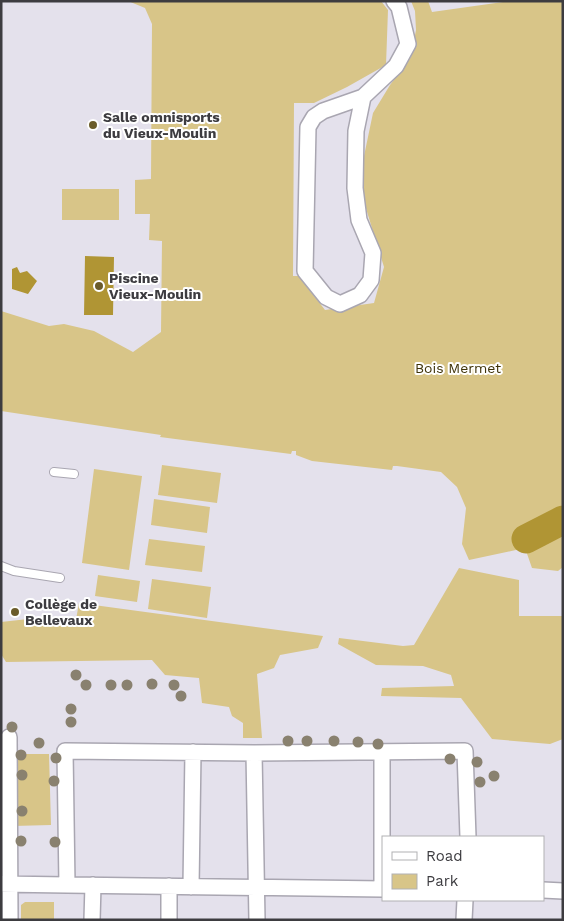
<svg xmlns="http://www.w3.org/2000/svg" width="564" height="921" font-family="'Work Sans',sans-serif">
  <rect width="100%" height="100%" fill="#e4e1ec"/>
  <path fill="#d8c588" d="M128,1H381L388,10L386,65L347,87L314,103H294L293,276H299L325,310L374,303L384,267L364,202V156L373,113L390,85L411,57L416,30L415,11L411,1H428L432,12L510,1H563V567L558,571L532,568L525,548L469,560L462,544L466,508L457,487L441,472L397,466H393L392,470L312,461L296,455V451H292L291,454L160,437L161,435L1,411V311L49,326L64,324L94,331L133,352L161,332L162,241L149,240L150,214H135V180L151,179L152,24L145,8Z
    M62,189H119V220H62Z
    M162,465L221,473L217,503L158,495Z
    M94,469L142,476L129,570L82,563Z
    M154,499L210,507L207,533L151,525Z
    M149,539L205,546L202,572L145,565Z
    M459,568L519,580V616H563V739L550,744L492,739L461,698L381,696L382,688L454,686L451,675L423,666L376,665L338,644L339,638L403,646L414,645Z
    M98,575L140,581L137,602L95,596Z
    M152,579L211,587L207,618L148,609Z
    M79,603L323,636L318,648L280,655L274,668L257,674L262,738H243V723L232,716L229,707L202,703L199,678L165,675L152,660L6,662L1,654V622L28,619L75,625Z
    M12,754H49L51,825L13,826Z
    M25,902H54V920H21V905Z"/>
  <path fill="#b09534" d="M85,256L114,257L113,315H84Z
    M17,267L20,273L27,271L37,281L28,294L12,289V269Z"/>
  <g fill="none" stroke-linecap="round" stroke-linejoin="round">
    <path stroke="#b09534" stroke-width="29" d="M526,539L563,520"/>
    <defs>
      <path id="service" d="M54,472L74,474
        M1,566L14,571L60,578"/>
      <path id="minor" d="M363,97L356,131L355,188L359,220L373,253L371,280L360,295L340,304L326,297L305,271L308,127L314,117L323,111L363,97L396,66L408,44L399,7L394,1
        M9,737L10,920
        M254,753L257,920
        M1,884L67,885
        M169,886V920
        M191,887L193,752
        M382,889V752
        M383,889L67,885L65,751L254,753L465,751L468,837
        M543,890L563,891
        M92,920L93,885
        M464,920L465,900"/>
    </defs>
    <use href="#service" stroke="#a9a6b1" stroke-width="10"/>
    <use href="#minor" stroke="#a9a6b1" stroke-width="18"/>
    <use href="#service" stroke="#fff" stroke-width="8"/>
    <use href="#minor" stroke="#fff" stroke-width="15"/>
  </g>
  <g fill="#89816f">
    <circle cx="76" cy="675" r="5.5"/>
    <circle cx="152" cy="684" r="5.5"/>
    <circle cx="86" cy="685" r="5.5"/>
    <circle cx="111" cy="685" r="5.5"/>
    <circle cx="127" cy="685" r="5.5"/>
    <circle cx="174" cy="685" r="5.5"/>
    <circle cx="181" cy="696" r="5.5"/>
    <circle cx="71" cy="709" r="5.5"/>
    <circle cx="71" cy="722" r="5.5"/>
    <circle cx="12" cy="727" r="5.5"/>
    <circle cx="288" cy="741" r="5.5"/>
    <circle cx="307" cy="741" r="5.5"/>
    <circle cx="334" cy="741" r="5.5"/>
    <circle cx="358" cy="742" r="5.5"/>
    <circle cx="39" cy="743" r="5.5"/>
    <circle cx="378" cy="744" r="5.5"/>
    <circle cx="21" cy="755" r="5.5"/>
    <circle cx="56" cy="758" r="5.5"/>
    <circle cx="450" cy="759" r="5.5"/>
    <circle cx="477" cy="762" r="5.5"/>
    <circle cx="22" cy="775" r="5.5"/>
    <circle cx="494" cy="776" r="5.5"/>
    <circle cx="54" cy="781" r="5.5"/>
    <circle cx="480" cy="782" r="5.5"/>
    <circle cx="22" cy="811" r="5.5"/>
    <circle cx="21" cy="841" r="5.5"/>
    <circle cx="55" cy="842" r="5.5"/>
  </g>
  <g fill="#6b5c2a" stroke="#fff" stroke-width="2">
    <circle cx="93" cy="125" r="5"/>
    <circle cx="99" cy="286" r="5"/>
    <circle cx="15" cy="612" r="5"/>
  </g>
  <g text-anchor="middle" stroke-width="4" stroke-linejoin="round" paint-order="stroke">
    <g font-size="14" font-weight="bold" fill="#3d3c40" stroke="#fff" text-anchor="start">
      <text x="103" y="122">Salle omnisports<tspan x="103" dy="16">du Vieux-Moulin</tspan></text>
      <text x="109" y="283">Piscine<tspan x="109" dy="16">Vieux-Moulin</tspan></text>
      <text x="25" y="609">Collège de<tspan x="25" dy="16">Bellevaux</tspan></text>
    </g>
    <g font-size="14" fill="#3e3208" stroke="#fff">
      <text x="458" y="373">Bois Mermet</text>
    </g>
  </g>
  <rect width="564" height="921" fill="none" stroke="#3d3c40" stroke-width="5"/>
  <rect x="382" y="836" width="162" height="65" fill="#ffffff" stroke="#b1b1b3"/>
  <rect x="392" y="852" width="25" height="8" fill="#ffffff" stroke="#b1b1b3"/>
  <text x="426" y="861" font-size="15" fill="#3d3c40">Road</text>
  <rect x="392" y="874" width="25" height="15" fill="#d8c588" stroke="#b1b1b3"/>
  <text x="426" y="886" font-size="15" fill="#3d3c40">Park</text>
</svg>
